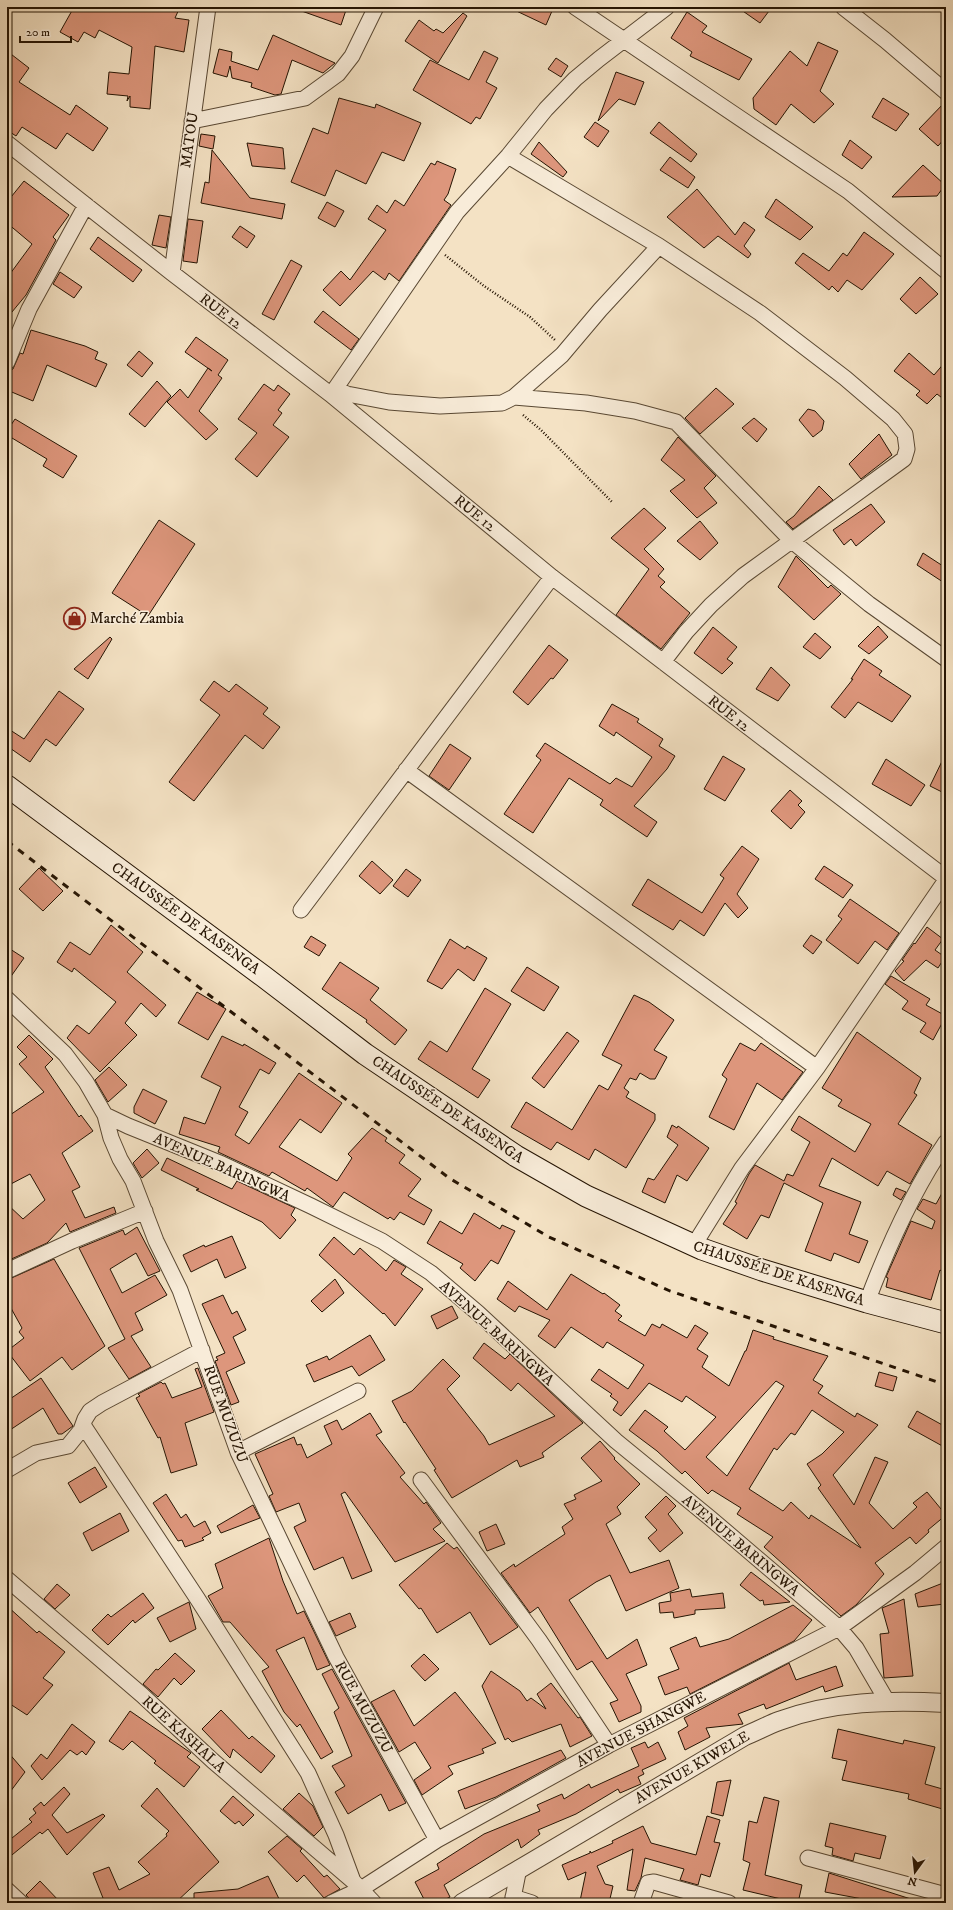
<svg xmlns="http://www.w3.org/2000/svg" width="953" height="1910" font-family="'IM FELL DW Pica',serif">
  <rect width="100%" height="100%" fill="#f4e2c4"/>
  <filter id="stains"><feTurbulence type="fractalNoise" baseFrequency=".005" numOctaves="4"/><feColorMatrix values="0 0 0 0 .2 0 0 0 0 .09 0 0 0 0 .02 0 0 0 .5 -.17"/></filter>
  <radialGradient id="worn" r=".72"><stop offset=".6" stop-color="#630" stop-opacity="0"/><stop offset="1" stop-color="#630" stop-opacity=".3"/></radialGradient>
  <path fill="#dd967c" stroke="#251403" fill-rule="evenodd" d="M74,7H180L175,18L189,20L184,52L155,46L150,109L130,107V96L127,101L128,96L107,94L109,72L129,74L132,47L99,30L95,38L84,32L78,42L60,32Z
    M296,7H337L346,10L341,25L296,9Z
    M508,7H543L552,11L546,25Z
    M737,7H772L760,23Z
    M687,12L707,26L702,32L752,59L739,80L690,56L692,52L671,38Z
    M463,13L467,16L438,63L405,41L419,20L434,31L436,29L443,33Z
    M273,35L335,63L323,73L292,60L281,94L275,95L251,87L252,83L232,78L230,66L227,77L213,73L219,49L232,52L231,61L258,70Z
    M818,42L838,51L820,91L834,104L814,123L791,104L776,125L754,109L753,98L790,51L807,66Z
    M7,51L29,68L19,82L70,115L76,105L108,128L93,151L67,133L56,149L22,127L16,136L7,130Z
    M484,51L498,58L486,82L497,88L480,119L476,117L471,124L413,90L430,60L469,80Z
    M556,58L568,66L561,77L548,69Z
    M616,72L644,82L635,105L619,99L598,121Z
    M339,98L375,108L376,104L421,123L404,161L382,152L366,184L336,170L325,196L291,182L313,128L328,134Z
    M883,98L909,114L896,131L872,117Z
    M946,101V137L938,146L919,129Z
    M595,122L609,131L598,147L584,137Z
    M659,122L697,154L691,162L650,133Z
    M201,134L215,136L213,149L199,146Z
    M850,140L872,157L862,169L842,155Z
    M539,142L567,172L563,177L531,154Z
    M247,143L283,148L285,169L252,166Z
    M212,150L250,198L285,204L282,219L201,203L205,182L209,183Z
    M670,157L695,177L688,188L660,170Z
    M437,161L456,169L448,194L444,200L451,205L399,281L389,273L385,280L373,271L340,306L323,290L341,271L350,280L386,230L368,219L377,205L387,213L395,200L404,206L431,163L435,165Z
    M923,165L945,185L937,196L892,197Z
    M24,181L69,215L53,237L56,240L26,295L7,318V278L32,244L7,223V202Z
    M697,189L735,235L744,222L755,230L744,246L751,254L748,258L718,236L704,248L667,217Z
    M776,199L813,227L800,240L765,217Z
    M327,202L344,211L335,227L318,218Z
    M159,215L171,217L166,248L152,245Z
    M188,219L203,221L197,263L183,261Z
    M240,226L255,236L247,248L232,237Z
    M864,232L894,254L862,290L847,280L838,292L832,286L829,290L795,263L803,253L829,271L843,253L847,256Z
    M98,237L142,270L133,282L90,249Z
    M291,260L302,266L274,320L262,314Z
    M60,272L82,287L74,298L53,284Z
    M920,277L938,294L916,314L900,299Z
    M323,311L359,339L351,350L314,322Z
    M31,330L85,346L98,352L95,359L107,364L96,387L47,365L33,401L7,390V371L13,369L20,353L23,354Z
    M196,337L228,360L218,375L222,378L199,411L218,429L206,440L167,402L180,389L188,398L208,368L212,371L185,352Z
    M139,351L153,363L142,377L127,365Z
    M909,353L934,375L946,361V401L937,394L927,404L916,395L920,391L894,371Z
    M157,381L171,396L145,427L129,414Z
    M264,384L274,391L278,385L290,394L278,410L282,413L273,425L289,437L257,477L235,459L257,433L238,419Z
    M716,388L734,404L700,434L685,418Z
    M808,409L815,411L824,421L822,430L813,437L799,420Z
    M754,418L767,429L757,442L742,428Z
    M15,419L77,456L63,478L43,466L47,459L7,435V431Z
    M879,434L892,455L861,479L849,464Z
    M678,437L716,476L704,488L717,503L697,518L670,491L685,480L661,460Z
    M819,486L833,500L793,529L786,522L794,516Z
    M871,504L885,522L856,546L851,539L844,545L833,530Z
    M644,508L666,528L644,549L664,569L658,576L665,582L660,587L690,613L661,649L616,615L649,569L611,538Z
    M159,520L195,544L148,616L112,593Z
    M700,521L718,543L700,560L677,541Z
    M923,553L946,568V584L917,565Z
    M796,556L828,588L831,585L841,594L814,620L778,587Z
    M878,626L888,637L869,654L858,646Z
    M713,627L737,647L727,659L733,663L722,674L694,653Z
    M815,633L831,647L820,659L803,647Z
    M110,637L112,639L88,679L74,669Z
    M549,645L568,660L553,679L551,678L528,705L513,692Z
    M864,659L882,671L879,675L911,696L892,722L858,702L845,718L831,707L853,679H851Z
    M771,667L790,685L778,701L756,689Z
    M214,681L229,692L236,684L268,708L263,714L280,727L263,749L245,735L194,801L169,782L220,715L200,700Z
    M59,691L84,709L56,746L46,739L30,762L7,746V728L24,739Z
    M612,704L639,719L637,722L663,739L659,746L675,756L667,769L634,806L657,822L647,837L600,805L603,800L569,778L533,833L504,814L541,760L536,756L545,743L610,784L616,778L632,787L652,757L616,732L614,736L599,726Z
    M450,744L471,758L449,790L429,776Z
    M946,753V794L930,786Z
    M723,756L745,769L725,801L704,789Z
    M886,759L925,785L911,806L872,784Z
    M790,790L802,801L798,805L805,812L791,829L771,811Z
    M742,846L759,859L737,894L748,908L738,918L725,903L704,936L680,920L673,930L632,905L648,879L702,913L724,878L720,875Z
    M372,861L393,880L380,894L359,876Z
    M824,866L853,885L843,898L815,879Z
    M39,868L63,891L43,911L19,889Z
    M406,869L421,880L408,897L393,886Z
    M850,899L899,933L887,950L875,941L858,964L826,940L842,919L838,916Z
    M111,925L143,952L127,972L166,1005L156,1017L141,1003L125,1023L137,1035L100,1072L67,1038L77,1025L89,1034L116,1002L74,968L72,972L57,962L70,942L90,955Z
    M927,927L943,939L935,950L945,957L938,968L926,960L904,981L895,971L904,961L902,960L914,943L915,944Z
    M811,935L822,942L813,954L803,946Z
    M311,936L326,945L319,956L304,947Z
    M450,939L465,949L467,946L487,958L474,981L458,969L442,989L427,981Z
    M7,947L24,958L7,982Z
    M340,962L379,988L370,1000L407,1030L395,1045L366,1022L367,1020L322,989Z
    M527,967L559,987L544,1011L511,991Z
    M891,976L930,999L926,1005L946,1016L933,1040L920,1032L926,1023L902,1009L908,1001L885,984Z
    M485,988L511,1004L472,1069L490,1080L478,1098L418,1059L430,1041L447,1052Z
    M197,992L226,1009L208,1040L178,1023Z
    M634,995L649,1002L674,1020L654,1050L667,1057L655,1079H650L640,1073L636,1080L630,1078L624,1088L629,1092L626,1097L655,1114V1120L626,1168L595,1149L589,1160L557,1142L551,1150L511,1127L526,1102L572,1130L599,1085L608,1090L622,1065L602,1055Z
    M567,1032L579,1041L544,1088L532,1078Z
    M857,1032L921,1078L914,1093L917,1095L898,1124L932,1145L910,1184L887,1171L878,1186L832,1158L819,1186L861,1202L849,1234L868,1241L859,1263L834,1253L831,1261L805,1251L823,1203L784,1183L769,1218L761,1215L747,1239L723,1224L737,1203L735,1202L749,1174L755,1165L784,1181L787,1174L793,1176L810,1142L791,1130L799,1116L855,1152L871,1124L838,1106L842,1100L822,1088Z
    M29,1035L53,1059L45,1067L79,1117L81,1115L93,1131L62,1153L80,1187L72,1191L85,1218L114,1207L116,1213L70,1232L66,1223L47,1243L7,1261V1204L23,1219L45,1200L30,1174L7,1186V1117L44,1092L19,1064L27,1057L17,1047Z
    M222,1036L243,1046L244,1044L276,1063L269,1074L260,1069L239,1107L248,1112L235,1135L249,1144L299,1073L342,1103L321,1133L300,1119L279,1147L337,1181L352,1158L348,1154L372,1128L387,1138L385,1141L405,1155L399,1163L421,1179L408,1196L432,1210L424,1225L400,1212L394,1220L390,1217L388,1219L344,1192L333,1207L307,1188L305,1191L272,1172L269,1176L218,1152L220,1147L179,1134L184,1117L205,1124L221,1087L201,1077Z
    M740,1043L755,1051L761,1043L803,1072L782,1100L757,1083L734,1130L709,1117L727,1079L722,1075Z
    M109,1067L127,1085L108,1102L95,1080Z
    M143,1089L167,1101L155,1124L134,1113V1107Z
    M672,1125L677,1128L678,1126L709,1148L687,1181L677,1175L665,1203L642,1192L648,1178L654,1180L678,1145L667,1137Z
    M147,1149L159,1163L142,1178L133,1163Z
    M167,1158L232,1189L237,1181L295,1208L291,1215L296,1220L280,1239L262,1222L196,1190L199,1189L161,1170Z
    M946,1186V1274L940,1270L931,1300L886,1287L888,1278L886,1277L911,1221L932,1229L935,1221L917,1209L923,1199L936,1204Z
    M896,1188L906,1192L901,1200L893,1195Z
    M474,1213L500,1229L502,1225L515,1231L498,1264L491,1260L475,1281L460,1268L463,1264L427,1243L440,1221L462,1234Z
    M137,1227L160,1271L148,1276L136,1253L110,1269L122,1293L155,1275L167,1295L135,1313L143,1330L131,1336L151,1367L129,1379L108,1348L125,1339L79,1248L123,1230L125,1235Z
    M232,1236L246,1268L225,1278L217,1259L191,1272L183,1255L204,1245L205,1247Z
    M334,1237L354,1255L360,1248L386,1271L394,1260L406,1267L401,1274L423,1289L395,1326L384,1313L383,1314L319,1255Z
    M54,1259L105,1346L72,1370L62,1357L30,1381L7,1351L24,1338L19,1332L22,1328L7,1301V1280Z
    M571,1274L603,1294L604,1293L620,1305L615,1311L622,1316L618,1320L645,1336L652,1324L660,1328L662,1324L687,1338L695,1325L708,1333L697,1349L708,1356L702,1367L729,1386L745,1351H746L753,1330L774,1337L773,1339L828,1356L813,1380L823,1386L818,1393L855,1417L857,1413L878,1425L833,1475L854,1505L875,1457L888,1462L869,1503L893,1529L917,1507L913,1503L927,1492L946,1515L928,1530L929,1532L916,1544L910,1537L875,1563L884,1574L856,1605L841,1616L764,1547L773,1537L737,1514L741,1508L712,1490L708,1494L685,1471L682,1474L657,1451L629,1430L645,1410L668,1427L664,1431L685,1450L716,1417L686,1396L682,1402L649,1383L621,1416L613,1410L618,1402L610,1396L612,1394L591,1380L599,1369L628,1389L644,1365L607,1342L603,1348L571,1327L555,1348L538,1336L550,1320L519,1306L515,1312L497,1299L508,1281L547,1310ZM776,1381L784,1386L727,1476L706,1457ZM812,1410L844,1432L822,1454L807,1464L821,1485L818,1488L861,1548L811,1515L809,1519L791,1502L783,1511L749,1489L774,1448L777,1450L791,1433L795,1435Z
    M335,1279L344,1293L322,1312L311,1301Z
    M223,1295L232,1314L237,1311L246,1330L233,1337L245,1363L226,1372L239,1402L231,1405L215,1361L218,1360L216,1357L225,1353L202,1304Z
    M452,1306L458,1318L437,1329L431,1316Z
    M370,1335L385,1360L359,1376L352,1366L314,1382L306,1365L327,1356L329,1360Z
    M484,1343L505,1359L510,1354L583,1423L542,1453L544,1457L520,1467L517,1460L452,1498L434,1470L436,1469L405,1422L404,1423L392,1401L412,1391L443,1359L460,1376L447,1389L484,1436L489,1445L555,1416L518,1383L511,1391L473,1358Z
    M198,1368L214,1412L185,1423L197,1465L171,1473L160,1437L158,1438L136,1398L140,1396L138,1394L161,1382L163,1384L165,1383L172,1398L202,1387L195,1369Z
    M879,1372L897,1377L893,1391L875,1386Z
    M41,1378L73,1426L62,1434H58L43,1408L7,1432V1401Z
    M917,1411L946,1427V1448L908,1427Z
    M370,1413L382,1432L376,1435L405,1473L400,1477L424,1504L426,1502L441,1523L433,1529L445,1541L395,1562L345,1492L341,1494L372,1571L352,1579L343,1557L314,1570L294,1527L306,1521L299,1503L276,1512L269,1496L273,1494L255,1454L294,1437L297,1445L301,1444L307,1458L332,1444L324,1426L337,1420L342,1430Z
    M600,1441L615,1458L614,1459L640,1484L617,1507L621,1514L606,1524L630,1573L669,1560L679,1588L626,1611L610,1575L596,1582L569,1600L607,1659L637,1639L647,1665L626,1674L641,1706V1712L619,1722L610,1703L618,1700L592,1661L577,1670L538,1607L530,1613L501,1573L514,1564L515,1567L565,1534L562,1527L573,1519L564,1504L576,1499L574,1495L602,1481L581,1458Z
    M95,1467L107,1487L80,1503L68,1483Z
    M166,1494L181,1518L186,1514L194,1527L205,1521L211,1533L202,1538L204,1540L185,1547L182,1540L178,1541L153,1503Z
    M666,1496L676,1506L668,1514L683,1533L660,1552L648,1538L657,1530L645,1517Z
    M253,1505L260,1518L221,1533L217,1526Z
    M120,1513L129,1531L92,1551L83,1533Z
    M496,1524L505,1544L487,1551L479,1532Z
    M269,1538L283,1581L297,1614L304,1611L330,1665L317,1670L304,1637L276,1650L333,1752L321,1759L300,1724L297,1727L284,1712L262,1671L269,1667L230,1622H223L208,1596L223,1588L215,1564Z
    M447,1543L454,1549L457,1547L518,1627L490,1645L470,1612L437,1633L421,1608L419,1609L399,1585Z
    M751,1572L790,1602L764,1605L763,1600L760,1601L740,1585Z
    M943,1583L945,1604L918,1607L915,1594Z
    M57,1584L70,1595L55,1609L44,1599Z
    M690,1589L692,1597L723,1593L725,1608L695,1610V1614L674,1618L673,1612L660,1613L659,1603L671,1601L670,1593Z
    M143,1593L154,1608L135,1623L133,1620L108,1645L92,1630L108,1614L111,1617Z
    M904,1599L913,1676L884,1678L880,1634L889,1633L882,1608Z
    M189,1602L196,1629L170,1642L157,1618Z
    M793,1605L812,1620L794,1641L690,1694L687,1687L665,1695L658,1677L679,1669L670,1648L696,1637L700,1647L729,1639Z
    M7,1606L37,1633L39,1631L65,1652L43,1678L53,1685L27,1715L7,1702Z
    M350,1613L356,1627L336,1636L329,1622Z
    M175,1653L195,1671L181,1685L174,1678L158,1697L143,1684L156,1669L158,1670Z
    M424,1654L439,1669L425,1681L411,1666Z
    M789,1663L796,1680L836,1666L843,1686L825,1692L823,1686L766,1709L764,1704L738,1714L743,1724L706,1728L710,1737L685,1750L678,1732L688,1726L684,1718Z
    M332,1669L406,1803L389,1811L381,1794L348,1814L335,1792L345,1786L332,1766L352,1756L334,1712L339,1708L322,1674Z
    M491,1671L520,1691L527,1701L531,1698L546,1709L537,1694L551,1683L578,1718L580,1717L592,1736L570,1747L561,1724L512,1742L508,1738L505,1740L482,1686Z
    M394,1690L414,1726L455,1692L496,1743L482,1749L484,1753L448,1766L453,1774L422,1795L414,1780L431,1768L415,1742L399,1752L371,1702Z
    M221,1710L249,1739L252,1736L275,1756L261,1773L233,1749L230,1758L202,1729Z
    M130,1711L191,1753L187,1757L200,1767L184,1787L154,1763L156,1761L132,1741L123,1750L109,1741Z
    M72,1724L95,1742L86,1755L82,1751L77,1755L70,1750L42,1780L31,1766L41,1754L47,1759Z
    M838,1729L903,1744L904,1740L935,1747L925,1784L946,1790V1810L908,1799L909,1794L842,1780L847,1761L832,1758Z
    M645,1742L648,1748L658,1742L666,1759L642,1770L644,1774L638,1777L641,1784L620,1793L618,1789L576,1814L538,1830L540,1834L521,1848L518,1839L444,1885L450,1897L438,1903H426L415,1882L439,1869L437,1864L484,1834L540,1811L537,1805L562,1794L564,1799L589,1784L591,1788L639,1766L631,1748Z
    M561,1750L566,1758L496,1797L465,1809L458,1791Z
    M7,1751L25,1772L7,1796Z
    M731,1780L723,1816L711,1813L717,1782Z
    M64,1787L70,1794L52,1815L67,1833L103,1814L105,1816L67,1855L48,1829L42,1834L40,1832L7,1859V1842L32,1822L29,1819L36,1813L33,1809L41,1802L44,1806Z
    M157,1788L219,1862L175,1903H94L103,1898L93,1873L109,1867L119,1890L150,1874L138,1862L167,1836L166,1834L169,1831L141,1806Z
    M299,1793L313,1806L323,1827L314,1836L283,1809Z
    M233,1796L254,1815L243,1826L239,1821L235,1824L220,1811Z
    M764,1797L779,1801L765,1875L802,1885L798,1903L743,1890L750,1863L743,1860L749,1821L757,1823Z
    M707,1816L720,1820L714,1842L720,1843L710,1877L701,1874L698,1885L680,1880L684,1869L645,1858L641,1878L635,1891L627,1890L633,1849L597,1866L605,1884L613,1886L609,1903H588L580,1901L586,1872L568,1880L562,1865L590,1853V1851L591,1853L613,1843L612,1841L643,1826L651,1843L696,1855Z
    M830,1823L886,1836L880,1859L855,1853L853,1861L832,1855L833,1848L825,1846Z
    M287,1836L302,1849L300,1851L324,1877L327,1875L340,1889L324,1898L304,1875L297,1882L268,1852Z
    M829,1873L914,1900L913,1903H867L868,1900L825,1892Z
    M268,1876L281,1903H194V1893L238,1889Z
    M40,1881L61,1903H33L26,1895Z"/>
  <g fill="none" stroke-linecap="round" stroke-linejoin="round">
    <defs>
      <path id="minor" d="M575,7L848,191L946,271
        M843,7L885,40L946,92
        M192,121L305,98L338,74L352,56L376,7
        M7,143L172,273L330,394L552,577L946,878
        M508,156L659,246L760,313L845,378L893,419L905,434L907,449L904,459L743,576L711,605L686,632L663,662
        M172,273L208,7
        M7,362L29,309L86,205
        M335,389L347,394L389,402L440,406L502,403L514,397L562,355L600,310L659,246
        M330,394L335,389L457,212L508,156L546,109L575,79L599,59L667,7
        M514,397L586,403L635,411L676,422L792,541L869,604L946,659
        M406,770L817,1068
        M301,910L552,577
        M7,999L65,1054L86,1082L105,1115L111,1138L120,1159L133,1181L156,1241L180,1290L238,1452L336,1657L437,1840
        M105,1115L128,1126L222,1164L311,1206L382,1241L431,1273L478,1313L616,1441L710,1518L839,1628L856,1648L887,1701
        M694,1245L742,1168L817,1068L946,880
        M7,1271L72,1241L145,1211
        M867,1302C888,1246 912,1192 946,1142
        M83,1425L197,1598L308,1773L336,1835L353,1881
        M238,1452L358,1391
        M7,1470L36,1453L68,1446L81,1430L85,1419L90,1411L102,1403L202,1350
        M421,1480L539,1640L609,1745
        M7,1579L142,1695L213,1761L353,1881L374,1903
        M808,1858L946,1895
        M7,1890L21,1903
        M513,1897L532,1903
        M331,1903L361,1889L437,1840L609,1745L839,1628L915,1573L946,1547
        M512,1903L519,1868
        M641,1903L648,1883L654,1882L729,1903"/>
      <path id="tertiary" d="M462,1903L745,1736C757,1731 768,1725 779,1721C832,1701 890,1700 946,1703"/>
      <path id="secondary" d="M7,786L263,976L365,1054L516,1156L586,1196L702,1249L762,1270L867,1302L946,1323"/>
    </defs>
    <use href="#minor" stroke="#594833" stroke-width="17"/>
    <use href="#tertiary" stroke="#594833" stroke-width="20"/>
    <use href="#secondary" stroke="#251403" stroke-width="23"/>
    <path stroke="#251403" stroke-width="2.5" stroke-dasharray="1 2" stroke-linecap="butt" d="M445,255L484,286L530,317L555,340
      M523,415L541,430L612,502"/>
    <use href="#minor" stroke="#f8ecd9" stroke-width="15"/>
    <use href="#tertiary" stroke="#f8ecd9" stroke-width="18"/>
    <use href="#secondary" stroke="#f8ecd9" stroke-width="21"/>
    <path stroke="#251403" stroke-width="3" stroke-dasharray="7 7" stroke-linecap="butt" d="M7,841L449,1178L549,1237L670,1291L946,1385"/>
  </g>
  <defs>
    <symbol id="shop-ring" viewBox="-11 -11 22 22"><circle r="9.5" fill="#f8ecd9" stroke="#8f2418" stroke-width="1.5"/><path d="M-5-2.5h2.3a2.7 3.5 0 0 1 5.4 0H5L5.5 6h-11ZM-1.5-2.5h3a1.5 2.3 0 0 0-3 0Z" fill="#8f2418"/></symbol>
  </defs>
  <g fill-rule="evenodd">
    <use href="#shop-ring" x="62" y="606" width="25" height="25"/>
  </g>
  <g text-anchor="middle" stroke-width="3" stroke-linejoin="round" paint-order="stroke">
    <g font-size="15" fill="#251403" stroke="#f8ecd9">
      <text transform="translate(189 140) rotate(-82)" y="5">MATOU</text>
      <text transform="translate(221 311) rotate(37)" y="5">RUE 12</text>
      <text transform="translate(475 513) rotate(39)" y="5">RUE 12</text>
      <text transform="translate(729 713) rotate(38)" y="5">RUE 12</text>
      <text transform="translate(186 918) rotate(36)" y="5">CHAUSSÉE DE KASENGA</text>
      <text transform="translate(448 1109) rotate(34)" y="5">CHAUSSÉE DE KASENGA</text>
      <text transform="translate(222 1167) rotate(24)" y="5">AVENUE BARINGWA</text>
      <text transform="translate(779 1273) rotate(18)" y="5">CHAUSSÉE DE KASENGA</text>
      <text transform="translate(497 1333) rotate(42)" y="5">AVENUE BARINGWA</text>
      <text transform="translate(226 1414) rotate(70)" y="5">RUE MUZUZU</text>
      <text transform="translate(741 1545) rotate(40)" y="5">AVENUE BARINGWA</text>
      <text transform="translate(364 1707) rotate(61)" y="5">RUE MUZUZU</text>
      <text transform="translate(641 1729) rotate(-28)" y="5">AVENUE SHANGWE</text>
      <text transform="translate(184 1734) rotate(42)" y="5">RUE KASHALA</text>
      <text transform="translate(692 1767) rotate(-30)" y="5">AVENUE KIWELE</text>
    </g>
    <g font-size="15" fill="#251403" stroke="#f8ecd9" text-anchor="start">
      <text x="90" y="623">Marché Zambia</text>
    </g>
  </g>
  <rect width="953" height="1910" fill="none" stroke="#f4e2c4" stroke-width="24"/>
  <rect x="8" y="8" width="937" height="1894" fill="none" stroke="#251403" stroke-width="2"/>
  <rect x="12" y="12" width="929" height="1886" fill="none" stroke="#251403"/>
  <g transform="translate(915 1872) rotate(195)" stroke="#f8ecd9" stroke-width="3" paint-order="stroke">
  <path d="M0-3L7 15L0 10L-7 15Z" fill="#251403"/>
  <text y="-6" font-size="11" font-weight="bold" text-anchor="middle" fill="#251403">N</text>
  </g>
  <path d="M20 36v6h51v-6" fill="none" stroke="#251403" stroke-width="2"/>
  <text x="26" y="36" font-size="12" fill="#251403" stroke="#f8ecd9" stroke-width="3" paint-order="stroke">20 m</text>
  <rect width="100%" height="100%" filter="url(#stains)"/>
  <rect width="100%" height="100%" fill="url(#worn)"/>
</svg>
